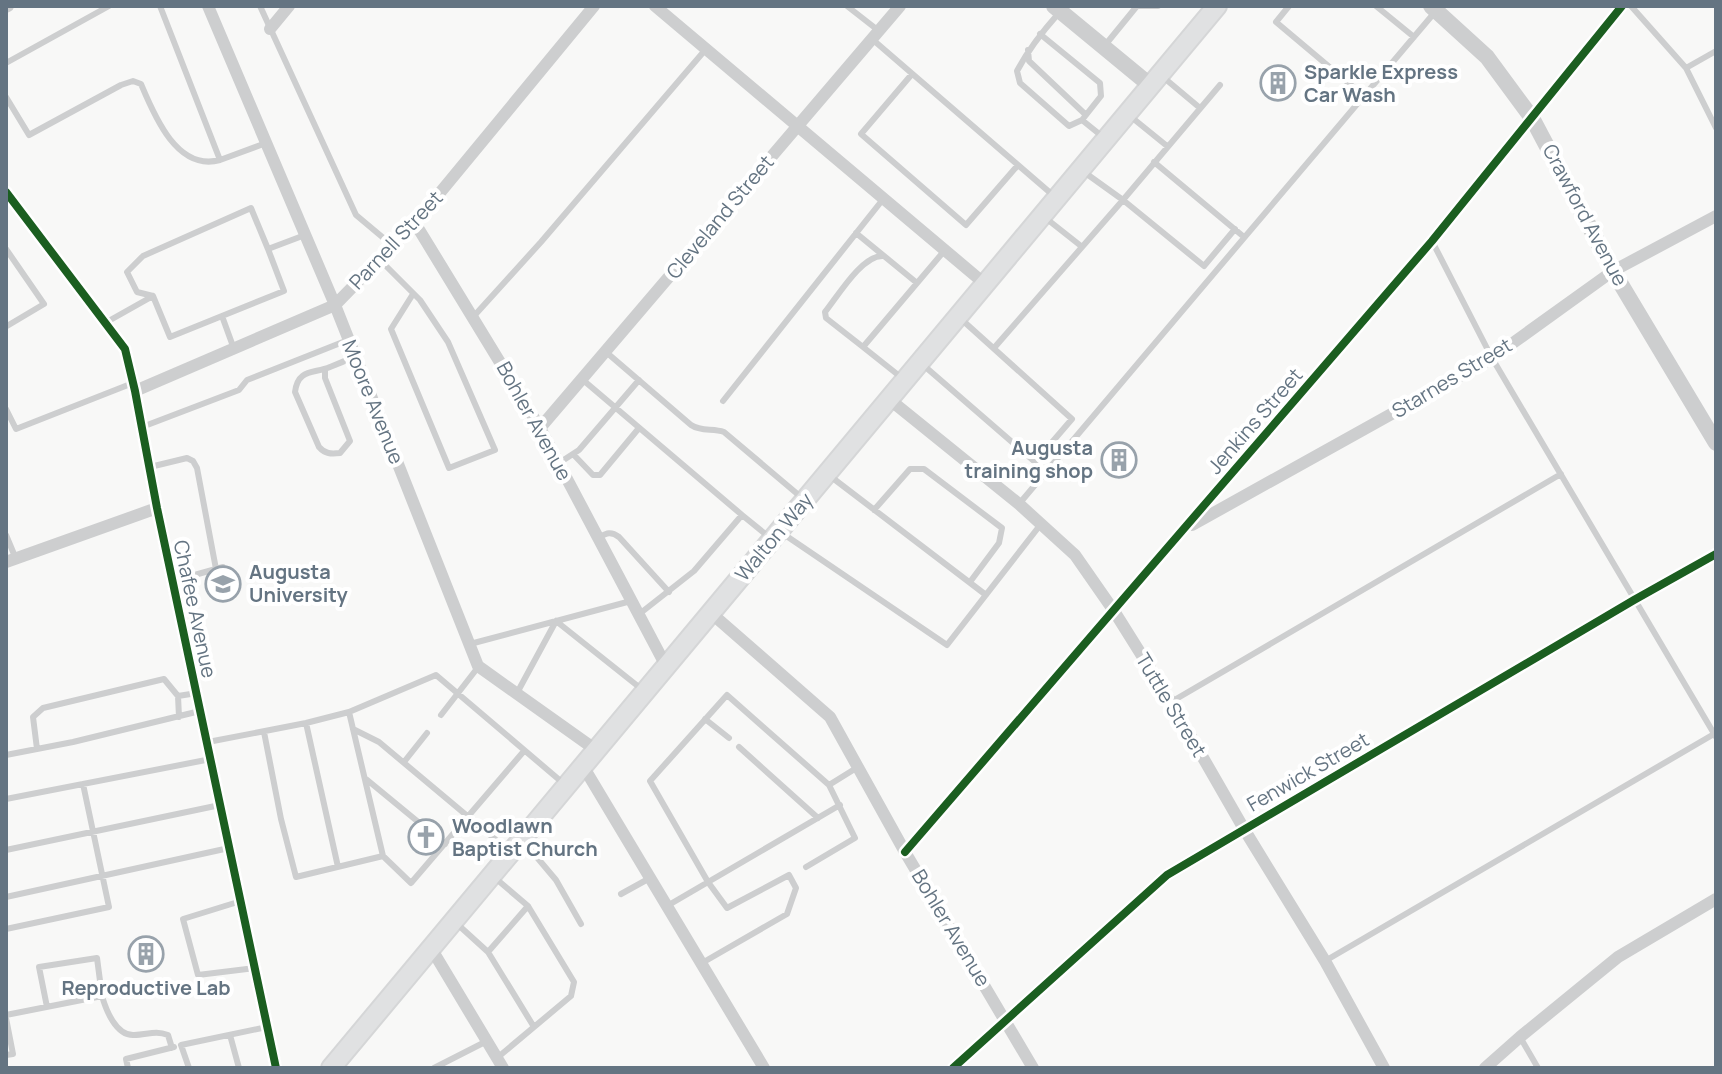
<svg xmlns="http://www.w3.org/2000/svg" width="1722" height="1074" font-family="Manrope,sans-serif">
  <rect width="100%" height="100%" fill="#f8f8f7"/>
  <g fill="none" stroke-linecap="round" stroke-linejoin="round">
    <defs>
      <path id="secondary" d="M331,1068L1217,6"/>
    </defs>
    <use href="#secondary" stroke="#d5d6d7" stroke-width="22"/>
    <path stroke="#cdcecf" stroke-width="6" d="M260,6L356,215L393,246
      M847,6L879,31
      M1289,6L1276,22L1364,96
      M1376,6L1414,37
      M1631,6L1686,68L1716,128
      M1040,34L1100,83L1101,96L1082,120L1069,126L1020,83L1017,71C1028,50 1042,32 1058,14
      M872,39L1054,196
      M1106,44L1137,6H1158
      M1028,50L1029,61L1086,115
      M6,63L109,6
      M1686,68L1716,51
      M912,74L861,134L966,225L1018,165
      M1163,77L1200,108
      M6,97L29,135L121,85L133,81L141,84C154,115 177,172 220,160L160,6
      M1130,116L1167,146
      M1082,120L1103,137
      M220,160L266,143
      M1154,162L1244,237
      M1084,172L1123,200L1204,266L1235,229
      M1043,216L1081,246
      M856,233L917,283
      M1432,241L1492,358L1716,737
      M6,249L44,304L7,326L6,324
      M268,249L251,208L143,256L127,272L137,292L153,296L170,337L284,291L268,249L305,235
      M380,260L420,300L448,342L495,450L449,468L391,329L413,294
      M222,316L234,349
      M474,316L541,242L706,49
      M105,323L153,296
      M863,347L826,318L825,312C838,296 862,255 883,256
      M994,348L1123,200L1220,85
      M606,352L691,425C701,432 713,428 724,432L801,497
      M922,364L1035,462L1072,419L961,319
      M325,369V378L350,441L340,453C331,454 325,454 319,447L295,392C298,368 314,374 330,367C338,364 347,360 355,356
      M902,378L863,347L945,250
      M583,380L742,515
      M723,401L884,198
      M6,409L16,429L133,383
      M142,427L239,390L247,380L348,340
      M573,454L593,475H600L639,428
      M559,463L579,450L639,380
      M150,467L187,458L193,461L197,468L216,569
      M830,476L986,595
      M1019,504L1435,12
      M874,510L910,469H924L1002,528L999,543L970,582
      M782,533L947,645L1041,524
      M6,535L16,559
      M599,537C607,533 611,531 619,537L669,592
      M173,581L223,567
      M638,615L694,571L742,515L769,537
      M556,621L644,691
      M470,644L631,601
      M517,693L556,621
      M178,696L179,717
      M1171,702L1561,474
      M349,712L383,856
      M441,715L479,666
      M705,719L729,738
      M306,723L338,867
      M353,729L379,742L508,850
      M264,732L281,819L296,877L383,856L411,883L524,751
      M208,742L306,723L349,712L436,675L563,783
      M739,747L818,818
      M37,749L33,717L43,708L164,679L178,696L197,693
      M6,755L73,742L200,711
      M404,762L427,733
      M366,779L445,844
      M829,785L858,767
      M6,799L211,759
      M524,842L556,880L581,924
      M6,850L220,805
      M494,877L528,906
      M621,894L650,878
      M6,897L229,848
      M241,901L183,919L198,975L255,968
      M667,906L840,805
      M455,922L488,952
      M6,929L109,907L83,784
      M1325,961L1714,734
      M702,963L787,914L796,888L789,875L727,908L708,882L650,781L727,695L829,785L855,838L806,867
      M102,996C106,1010 116,1036 134,1035C147,1035 155,1030 168,1035L172,1048
      M6,1015L102,996L97,958L39,967L47,1007
      M6,1018L13,1054L6,1055
      M230,1035L239,1068
      M1520,1037L1538,1068
      M497,1058L571,996L574,982L528,906L488,952L534,1027
      M128,1068L126,1059L174,1047
      M189,1068L181,1045L267,1027
      M434,1068L487,1041"/>
    <path stroke="#cdcecf" stroke-width="12" d="M208,6L335,305L478,666L596,750
      M655,6L985,284
      M6,7L8,6
      M270,29L289,6
      M6,192L125,349L135,391L157,508L276,1068
      M415,223L540,428L666,666
      M135,391L335,305L415,223L594,6
      M889,399L1019,504L1075,555L1114,611L1171,702L1244,829L1325,961L1384,1068
      M540,428L900,6
      M1192,525L1492,358L1613,271L1716,216
      M6,562L157,508
      M711,613L830,717L905,852L1033,1068
      M583,766L764,1068
      M905,852L1432,241L1622,6
      M431,948L503,1068
      M953,1068L1167,875L1634,600L1716,554
      M1485,1068L1520,1037L1618,957L1716,899"/>
    <path stroke="#cdcecf" stroke-width="16" d="M1054,6L1151,86
      M1431,6L1487,57L1532,118L1613,271L1716,443"/>
    <use href="#secondary" stroke="#e0e1e2" stroke-width="18"/>
    <defs>
      <path id="cycleway" d="M6,192L125,349L135,391L157,508L276,1068
        M905,852L1432,241L1622,6
        M953,1068L1167,875L1634,600L1716,554"/>
    </defs>
    <use href="#cycleway" stroke="#fff" stroke-width="13"/>
    <use href="#cycleway" stroke="#1b5e20" stroke-width="8"/>
  </g>
  <defs>
    <symbol id="building-ring" viewBox="-11 -11 22 22"><circle r="9.5" fill="#fff" stroke="#98a2ab" stroke-width="1.5"/><path d="M-4-6H4V6H1V3H-1V6H-4ZM-2.5-4.3h1.7v1.8h-1.7ZM.8-4.3h1.7v1.8H.8ZM-2.5-1h1.7V.8h-1.7ZM.8-1h1.7V.8H.8Z" fill="#98a2ab"/></symbol>
    <symbol id="university-ring" viewBox="-11 -11 22 22"><circle r="9.5" fill="#fff" stroke="#98a2ab" stroke-width="1.5"/><path d="M0-5L7-2L0 1L-7-2ZM-4 1L0 2.5L4 1V4Q0 6-4 4Z" fill="#98a2ab"/></symbol>
    <symbol id="church-ring" viewBox="-11 -11 22 22"><circle r="9.5" fill="#fff" stroke="#98a2ab" stroke-width="1.5"/><path d="M-1.2-6h2.4v3.5h3.3v2.4h-3.3V6h-2.4V-.1h-3.3v-2.4h3.3Z" fill="#98a2ab"/></symbol>
  </defs>
  <g fill-rule="evenodd">
    <use href="#building-ring" x="1258" y="63" width="40" height="40"/>
    <use href="#building-ring" x="1099" y="440" width="40" height="40"/>
    <use href="#university-ring" x="203" y="564" width="40" height="40"/>
    <use href="#church-ring" x="406" y="817" width="40" height="40"/>
    <use href="#building-ring" x="126" y="934" width="40" height="40"/>
  </g>
  <g text-anchor="middle" stroke-width="8" stroke-linejoin="round" paint-order="stroke">
    <g font-size="20" font-weight="bold" fill="#647482" stroke="#fff" text-anchor="start">
      <text x="1304" y="79">Sparkle Express<tspan x="1304" dy="23">Car Wash</tspan></text>
      <text x="1093" y="455" text-anchor="end">Augusta<tspan x="1093" dy="23">training shop</tspan></text>
      <text x="249" y="579">Augusta<tspan x="249" dy="23">University</tspan></text>
      <text x="452" y="833">Woodlawn<tspan x="452" dy="23">Baptist Church</tspan></text>
      <text x="146" y="995" text-anchor="middle">Reproductive Lab</text>
    </g>
    <g font-size="20" fill="#647482" stroke="#fff">
      <text transform="translate(1585 215) rotate(62)" y="7">Crawford Avenue</text>
      <text transform="translate(720 217) rotate(-50)" y="7">Cleveland Street</text>
      <text transform="translate(396 240) rotate(-47)" y="7">Parnell Street</text>
      <text transform="translate(1452 378) rotate(-31)" y="7">Starnes Street</text>
      <text transform="translate(373 402) rotate(68)" y="7">Moore Avenue</text>
      <text transform="translate(534 421) rotate(61)" y="7">Bohler Avenue</text>
      <text transform="translate(1255 421) rotate(-49)" y="7">Jenkins Street</text>
      <text transform="translate(774 537) rotate(-50)" y="7">Walton Way</text>
      <text transform="translate(195 609) rotate(78)" y="7">Chafee Avenue</text>
      <text transform="translate(1171 705) rotate(59)" y="7">Tuttle Street</text>
      <text transform="translate(1308 772) rotate(-30)" y="7">Fenwick Street</text>
      <text transform="translate(951 928) rotate(59)" y="7">Bohler Avenue</text>
    </g>
  </g>
  <rect width="1722" height="1074" fill="none" stroke="#647482" stroke-width="16"/>
</svg>
